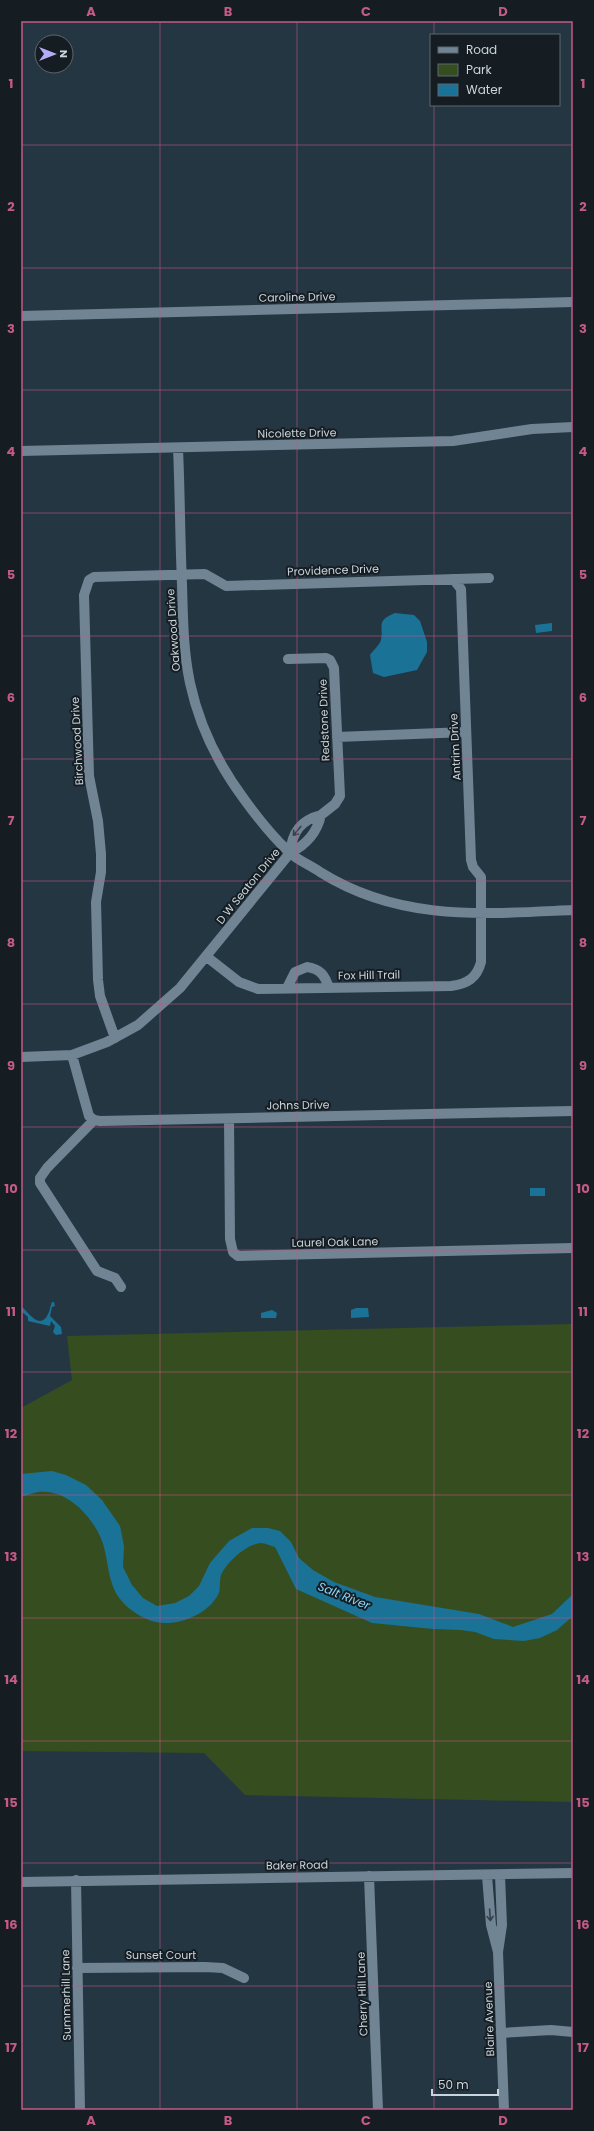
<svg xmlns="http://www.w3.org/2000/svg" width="594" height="2131" font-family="Poppins,sans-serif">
  <rect width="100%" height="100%" fill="#253643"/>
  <path fill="#364e1f" d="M573,1324V1802L245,1795L204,1753L21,1751V1408L72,1380L67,1336Z"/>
  <path fill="#1a7297" d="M395,613L414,615L420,621L427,642V652L417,670L384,677L373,673L370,655C373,650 379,646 381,640C384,626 375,621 395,613Z
    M552,623V631L536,633L535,625Z
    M530,1188H545V1196H530Z
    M52,1302H54L55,1306L52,1307L50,1316L61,1327L62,1334L56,1335L53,1332L55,1326L51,1321L50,1326L28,1321V1317L21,1311V1306C28,1312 40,1331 48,1314C50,1311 50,1306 52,1302Z
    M356,1308H368L369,1317L351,1318V1310Z
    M272,1310L277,1313L276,1318H261V1313Z
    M52,1471L66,1475L86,1485L102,1500L120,1526L124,1546L123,1567L132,1585L143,1598L157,1606L175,1603L189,1596L199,1586L210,1563L229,1541L252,1528H268L280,1531L291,1542L299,1558L313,1570L334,1582L375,1597L479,1614L513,1627L552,1614L573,1594V1616L557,1630L540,1638L524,1641L494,1639L475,1632L461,1630L433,1629L372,1623L296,1589L275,1547C271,1546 265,1543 261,1543C246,1544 227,1562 221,1575C219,1581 221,1590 218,1595C206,1617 171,1629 149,1620C137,1615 127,1608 120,1599C107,1582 109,1560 102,1541C93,1517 67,1488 38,1492C33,1493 27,1495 21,1497V1474Z"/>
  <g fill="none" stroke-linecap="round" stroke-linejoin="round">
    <path stroke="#718493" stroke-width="10" d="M21,316L573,302
      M178,448C180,493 180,539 182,584C183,617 183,650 190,683C199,725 218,764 244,799C257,817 272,836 289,852C297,860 310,865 320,872C400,922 483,914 573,910
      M21,451L453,441L532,429L573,427
      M288,659L326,658L330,660L334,668L340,796L335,804L321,815
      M337,737L466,732
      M207,957L239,982L258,989L451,986C467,984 477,978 481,962V877L473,867L471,860L461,589L453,579
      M287,988L295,972L307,967C321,969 325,976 329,988
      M115,1038L100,996L98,980L96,902L101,872V854L98,821L89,776L84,595L89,580L94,577L205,574L226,586L489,578
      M72,1055L89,1116L94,1120L100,1121L573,1111
      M21,1057L72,1055L107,1042L138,1025L180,988L290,853C306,845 317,833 321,815C301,820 292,832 290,853
      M229,1119L230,1239L233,1252L238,1256L573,1248
      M94,1120L47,1168L40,1178V1183L97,1271L115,1278L121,1287
      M369,1876L378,2110
      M487,1876L491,1925L498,1952L502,1925L500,1875
      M76,1880L80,2110
      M21,1882L573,1873
      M498,1952L504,2110
      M77,1968L205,1967L223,1968L244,1978
      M501,2033L551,2030L573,2032"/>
  </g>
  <defs><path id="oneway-shaft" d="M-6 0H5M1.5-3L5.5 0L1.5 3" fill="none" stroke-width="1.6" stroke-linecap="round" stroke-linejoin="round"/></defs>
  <g stroke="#35414a">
    <use href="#oneway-shaft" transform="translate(297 831) rotate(130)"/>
    <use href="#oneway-shaft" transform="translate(490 1915) rotate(86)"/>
  </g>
  <path fill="none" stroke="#c45a88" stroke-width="1" stroke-opacity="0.55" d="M160,21V2110M297,21V2110M434,21V35M434,105V2110M21,145H573M21,268H573M21,390H573M21,513H573M21,636H573M21,759H573M21,881H573M21,1004H573M21,1127H573M21,1250H573M21,1372H573M21,1495H573M21,1618H573M21,1741H573M21,1863H573M21,1986H573"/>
  <g text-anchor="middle" stroke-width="4" stroke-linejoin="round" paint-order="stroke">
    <g font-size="11" fill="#c9d4dc" stroke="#151d22">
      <text transform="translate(297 297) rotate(-1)" y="4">Caroline Drive</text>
      <text transform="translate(297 433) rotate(-1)" y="4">Nicolette Drive</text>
      <text transform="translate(333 570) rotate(-2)" y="4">Providence Drive</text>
      <text transform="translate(173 630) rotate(-94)" y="4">Oakwood Drive</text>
      <text transform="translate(324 720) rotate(-92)" y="4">Redstone Drive</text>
      <text transform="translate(77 741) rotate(-93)" y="4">Birchwood Drive</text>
      <text transform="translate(455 747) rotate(-93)" y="4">Antrim Drive</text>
      <text transform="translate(248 886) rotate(-51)" y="4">D W Seaton Drive</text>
      <text transform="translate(369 975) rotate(-1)" y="4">Fox Hill Trail</text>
      <text transform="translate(298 1105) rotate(-1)" y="4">Johns Drive</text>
      <text transform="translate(335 1242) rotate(-1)" y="4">Laurel Oak Lane</text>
      <text transform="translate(297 1865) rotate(-1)" y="4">Baker Road</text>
      <text x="161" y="1959">Sunset Court</text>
      <text transform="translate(362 1994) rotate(-92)" y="4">Cherry Hill Lane</text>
      <text transform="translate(66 1995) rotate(-91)" y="4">Summerhill Lane</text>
      <text transform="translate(489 2019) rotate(-92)" y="4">Blaire Avenue</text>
    </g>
    <g font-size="12" font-style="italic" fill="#8bd5fb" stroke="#151d22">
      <text transform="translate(344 1596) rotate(22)" y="4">Salt River</text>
    </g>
  </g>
  <rect width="594" height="2131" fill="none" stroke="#151d22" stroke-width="44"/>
  <rect x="430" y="34" width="130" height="72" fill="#151d22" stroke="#5d666c"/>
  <rect x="438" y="47" width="20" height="6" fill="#718493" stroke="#5d666c"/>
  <text x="466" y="54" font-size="12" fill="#c9d4dc">Road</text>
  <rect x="438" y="64" width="20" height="12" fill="#364e1f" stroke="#5d666c"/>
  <text x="466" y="74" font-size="12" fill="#c9d4dc">Park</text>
  <rect x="438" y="84" width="20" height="12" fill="#1a7297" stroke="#5d666c"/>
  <text x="466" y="94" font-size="12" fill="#c9d4dc">Water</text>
  <g transform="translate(54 54) rotate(90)"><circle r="19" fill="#151d22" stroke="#5d666c"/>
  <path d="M0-3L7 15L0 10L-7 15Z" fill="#b5acf8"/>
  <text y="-6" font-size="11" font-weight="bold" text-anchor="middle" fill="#c9d4dc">N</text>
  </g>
  <path d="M432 2089v6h66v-6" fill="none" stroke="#c9d4dc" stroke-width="2"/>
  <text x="438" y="2089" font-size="12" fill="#c9d4dc" stroke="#151d22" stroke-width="3" paint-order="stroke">50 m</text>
  <rect x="22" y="22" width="550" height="2087" fill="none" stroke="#c45a88" stroke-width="1.5"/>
  <g font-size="13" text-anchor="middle" font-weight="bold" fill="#c45a88">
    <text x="91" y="16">A</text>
    <text x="228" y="16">B</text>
    <text x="366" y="16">C</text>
    <text x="503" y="16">D</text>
    <text x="11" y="88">1</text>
    <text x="583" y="88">1</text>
    <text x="11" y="211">2</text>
    <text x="583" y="211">2</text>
    <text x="11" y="333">3</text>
    <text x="583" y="333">3</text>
    <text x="11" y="456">4</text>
    <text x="583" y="456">4</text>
    <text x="11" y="579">5</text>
    <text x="583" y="579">5</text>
    <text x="11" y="702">6</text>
    <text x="583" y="702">6</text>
    <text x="11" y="825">7</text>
    <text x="583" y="825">7</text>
    <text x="11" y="947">8</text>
    <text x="583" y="947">8</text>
    <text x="11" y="1070">9</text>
    <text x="583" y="1070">9</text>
    <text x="11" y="1193">10</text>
    <text x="583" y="1193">10</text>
    <text x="11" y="1316">11</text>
    <text x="583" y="1316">11</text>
    <text x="11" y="1438">12</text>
    <text x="583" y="1438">12</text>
    <text x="11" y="1561">13</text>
    <text x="583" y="1561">13</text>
    <text x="11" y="1684">14</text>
    <text x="583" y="1684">14</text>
    <text x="11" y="1807">15</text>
    <text x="583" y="1807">15</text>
    <text x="11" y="1929">16</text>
    <text x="583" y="1929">16</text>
    <text x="11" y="2052">17</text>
    <text x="583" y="2052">17</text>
    <text x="91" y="2125">A</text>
    <text x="228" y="2125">B</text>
    <text x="366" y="2125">C</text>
    <text x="503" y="2125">D</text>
  </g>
</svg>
